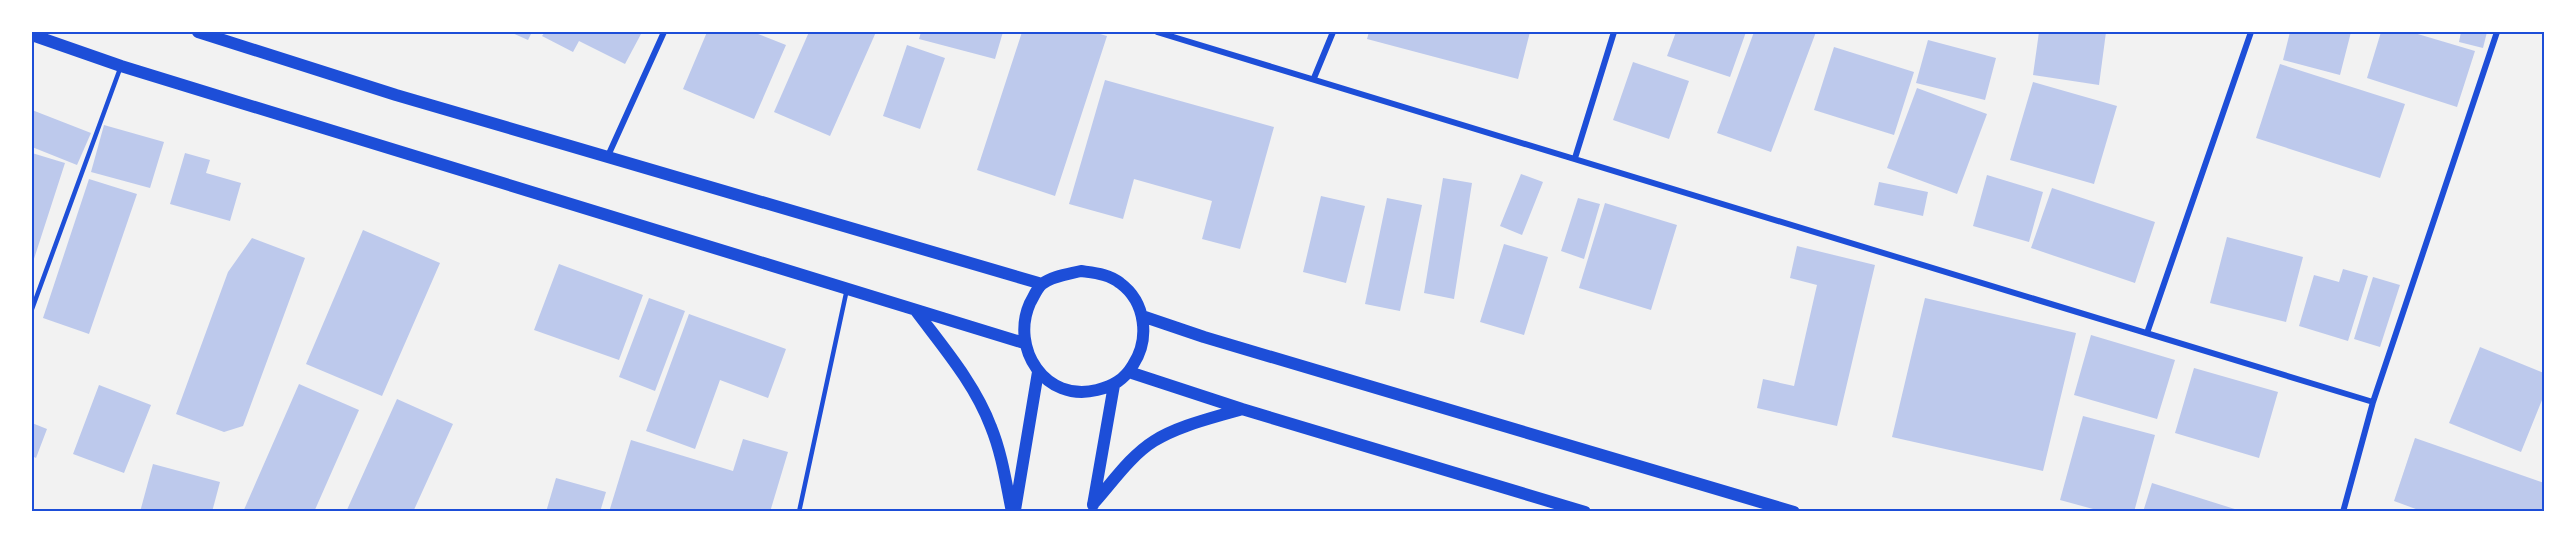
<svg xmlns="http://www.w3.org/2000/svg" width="2576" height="543" font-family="Helvetica,sans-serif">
  <rect width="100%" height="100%" fill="#f2f2f2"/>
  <path fill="#bdc9ec" d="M510,32H532L528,40Z
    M545,32H636L641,34L625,64L579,41L573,52L542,36Z
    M707,32H753L786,45L754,119L683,89Z
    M809,32H876L830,136L774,112Z
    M921,32H1003L995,59L919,39Z
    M1022,32H1093L1107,36L1055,196L977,170Z
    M1369,32H1530L1518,79L1367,39Z
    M1676,32H1746L1730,77L1667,56Z
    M1754,32H1816L1771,152L1717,133Z
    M2039,32H2106L2099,85L2033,75Z
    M2290,32H2351L2340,75L2283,60Z
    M2381,32H2411L2475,51L2457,107L2367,78Z
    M2461,32H2487L2483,48L2459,42Z
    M1928,40L1996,58L1985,100L1916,83Z
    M907,45L945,58L920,129L883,116Z
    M1834,47L1914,72L1894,135L1814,110Z
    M1633,62L1689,81L1669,139L1613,120Z
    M2280,64L2405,104L2380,178L2256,138Z
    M1105,80L1274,127L1240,249L1202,239L1212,201L1134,179L1123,219L1069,204Z
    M2033,82L2117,106L2094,184L2010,160Z
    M1917,88L1987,114L1957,194L1887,168Z
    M32,110L91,133L77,165L32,147Z
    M104,125L164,142L150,188L91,172Z
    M32,153L65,163L32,265Z
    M185,153L210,160L206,173L241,183L230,221L170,204Z
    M1521,174L1543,182L1522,235L1500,226Z
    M1987,175L2043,192L2029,242L1973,226Z
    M1443,178L1472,183L1454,299L1424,293Z
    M89,179L137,194L89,334L43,318Z
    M1879,182L1928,192L1923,216L1874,205Z
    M2052,188L2155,222L2135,283L2031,248Z
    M1321,196L1365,206L1346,283L1303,272Z
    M1387,198L1422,205L1400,311L1365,304Z
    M1578,198L1600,204L1584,259L1561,251Z
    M1605,203L1677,225L1651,310L1579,288Z
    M363,230L440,263L382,396L306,364Z
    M2227,237L2303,257L2286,322L2210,303Z
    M252,238L305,258L243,426L224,432L176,414L228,272Z
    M1504,244L1548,257L1524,335L1480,322Z
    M1797,246L1875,265L1837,426L1757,408L1763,379L1794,386L1817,285L1790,278Z
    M559,264L643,295L619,360L534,330Z
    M2343,269L2368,276L2348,341L2299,326L2314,275L2339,282Z
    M2373,277L2400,285L2380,347L2354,339Z
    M649,298L685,311L655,391L619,377Z
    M1925,298L2076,333L2043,471L1892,437Z
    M689,314L786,349L768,398L720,380L695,449L646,431Z
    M2091,335L2175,360L2157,419L2074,395Z
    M2480,347L2544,373V395L2521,452L2449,423Z
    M2194,368L2278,392L2259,458L2175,433Z
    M299,384L359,410L314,512H243Z
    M99,385L151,405L124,473L73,454Z
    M397,399L453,424L413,512H346Z
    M2083,416L2155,435L2134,512H2104L2060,500Z
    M32,423L47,429L36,458L32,456Z
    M2415,438L2544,483V512H2424L2394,501Z
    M743,439L788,452L770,512H609L631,440L733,471Z
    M153,464L220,482L212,512H140Z
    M556,478L606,492L600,512H546Z
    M2152,483L2241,511V512H2143Z"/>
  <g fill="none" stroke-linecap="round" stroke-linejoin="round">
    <path stroke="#1d4ed8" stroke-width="4.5" d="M32,309L121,66
      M799,512L847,289"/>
    <path stroke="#1d4ed8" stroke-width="6" d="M1157,32L2373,402
      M1314,78L1333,32
      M607,158L664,32
      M1575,158L1614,32
      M2147,333L2251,32
      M2343,512L2373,402L2497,32"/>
    <path stroke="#1d4ed8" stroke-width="12" d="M198,32L396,95L1042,284
      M32,35L121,66L1024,343
      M1081,271C1095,273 1109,274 1120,283C1146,302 1150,339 1133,365C1124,380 1113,386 1097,390C1045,403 1010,348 1030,303C1033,298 1037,288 1042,284C1052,276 1069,274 1081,271Z
      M916,311C943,347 975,384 991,427C1002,454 1006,483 1012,512
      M1142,316L1204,337L1794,512
      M1129,372L1242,409L1585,512
      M1093,504C1112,483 1130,456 1154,441C1180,425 1213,418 1242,409
      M1093,505L1114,385
      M1015,510L1038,372"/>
  </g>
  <rect width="2576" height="543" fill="none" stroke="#ffffff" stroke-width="66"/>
  <rect x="33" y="33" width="2510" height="477" fill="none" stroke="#1d4ed8" stroke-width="2"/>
</svg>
